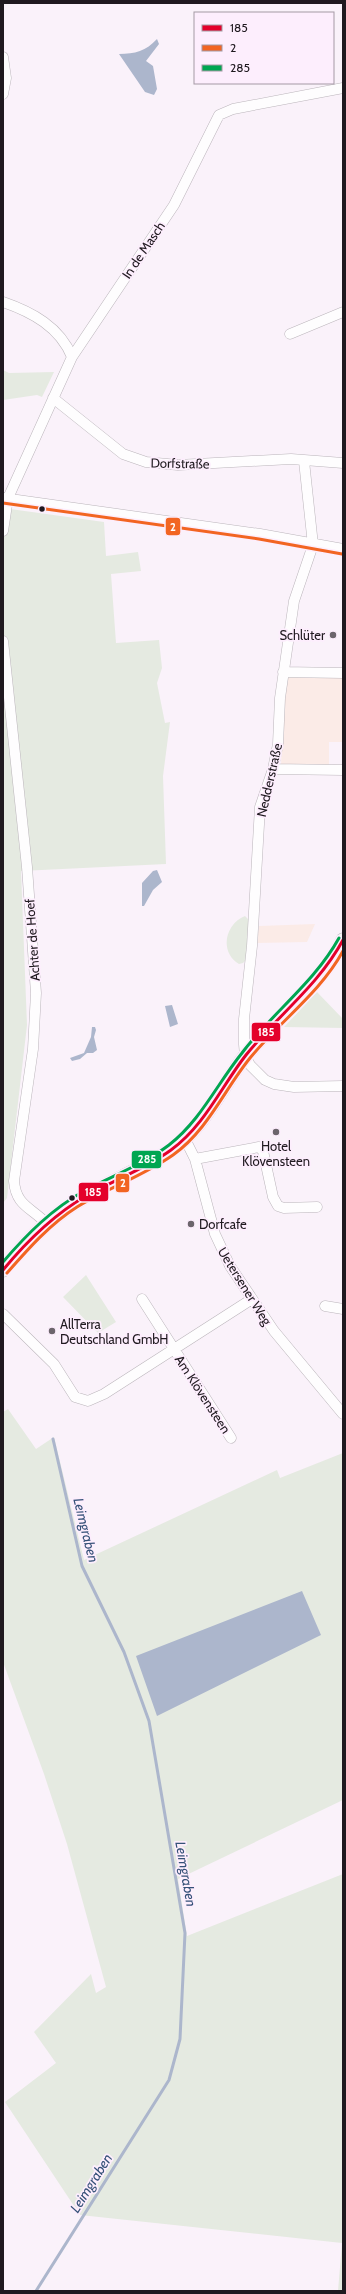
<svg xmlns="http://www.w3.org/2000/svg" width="346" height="2294" font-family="Cabin,sans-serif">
  <rect width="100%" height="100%" fill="#faf2fa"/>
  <path fill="#fbebe7" d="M290,676L343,678V742H329V767H281L283,699L287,678Z
    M315,924L307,942L257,943L259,926Z"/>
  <path fill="#e5eae1" d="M3,370L9,373L54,372L42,397L37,395L3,400Z
    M3,508L104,522L106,556L138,552L141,571L111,574L116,643L159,640L162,668L157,683L165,723L170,722L163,776L166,864L21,871L27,1025L7,1198L3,1203Z
    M245,916L249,920L247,959L243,963L239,964C219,952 225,924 245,916Z
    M317,992L343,1019V1028L284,1027Z
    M86,1275L116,1322L98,1333L63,1297Z
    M8,1409L36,1449L54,1437L84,1560L277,1470L280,1478L343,1453V1800L178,1879L187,1936L343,1874V2291H338L342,2243L80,2215L5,2102L56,2063L34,2032L91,1974L96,1993L106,1987L67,1844L44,1774L3,1662V1412Z"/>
  <path fill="#acb6cc" d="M157,39L159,44L146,61L153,66L157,89L154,95L145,92L119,54C135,54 146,51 157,39Z
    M157,870L162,882L153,890L144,906H142V883L153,871Z
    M172,1005L178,1024L170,1027L165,1006Z
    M92,1027H95L96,1030L94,1037L97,1050L93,1053H87L80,1059L72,1061L70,1058L84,1053L91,1037Z
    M302,1591L321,1635L157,1716L136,1656Z"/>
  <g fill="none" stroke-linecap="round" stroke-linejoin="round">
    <path stroke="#acb6cc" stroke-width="3" d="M36,2291L169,2080L180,2039L185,1933L149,1721L124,1652L82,1566L53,1439"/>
    <defs>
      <path id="street" d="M3,57L6,78L3,94
        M3,302C32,312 60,327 72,357
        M290,334L343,312
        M53,398L123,454L146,462L178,465L291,459L343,463
        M304,461L313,545L294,601L280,698L278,744L273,769L260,807L252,946L244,1019V1044L245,1056L250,1065L265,1080L274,1084L294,1087L343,1086
        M3,498L260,534L343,549
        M3,531L8,498L72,357L174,205L219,115L233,109L343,88
        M3,641L27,867L36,993L33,1049L14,1181C16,1206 31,1207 47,1224
        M283,672L343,673
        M273,769L343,770
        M185,1139L195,1159L215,1234L230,1266L274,1331L343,1414
        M195,1159L259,1147L263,1151L273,1197L278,1206L284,1208L317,1207
        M142,1299L231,1438
        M325,1306L343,1309
        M3,1314L54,1364L75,1397L88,1401L104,1394L252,1299"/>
      <path id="secondary" d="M3,1270C27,1241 53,1214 86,1196C114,1180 145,1168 171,1150C205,1126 221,1087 246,1055C276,1018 323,984 343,940"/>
    </defs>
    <use href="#street" stroke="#bbb5bb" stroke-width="11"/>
    <use href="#secondary" stroke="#bbb5bb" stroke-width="15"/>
    <use href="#street" stroke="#fefdfe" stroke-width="10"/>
    <use href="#secondary" stroke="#f5f6f4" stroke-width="14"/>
    <defs>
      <path id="bus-1" d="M3,1270C27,1241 53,1215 86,1196C114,1180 145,1169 171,1150C205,1125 221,1087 246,1055C278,1015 318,986 343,940"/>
      <path id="bus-2" d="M3,503L259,539L342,554
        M7,1273C28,1249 50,1224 77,1207C108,1188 143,1176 173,1155C208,1130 224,1090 250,1058C280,1021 320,993 343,951"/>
      <path id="bus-3" d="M3,1262C27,1234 52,1209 84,1191C112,1176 144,1164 169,1145C201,1120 217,1084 242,1053C273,1012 314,983 339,938"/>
    </defs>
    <use href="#bus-1" stroke="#fdeefd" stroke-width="6"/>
    <use href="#bus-2" stroke="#fdeefd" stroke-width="6"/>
    <use href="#bus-3" stroke="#fdeefd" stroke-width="6"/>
    <use href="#bus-1" stroke="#e4002b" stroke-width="3"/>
    <use href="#bus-2" stroke="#f26522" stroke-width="3"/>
    <use href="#bus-3" stroke="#00a651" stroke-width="3"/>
  </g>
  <g fill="#1f191f" stroke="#fdeefd" stroke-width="1.5">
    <circle cx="42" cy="509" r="3.5"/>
    <circle cx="72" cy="1198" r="3.5"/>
  </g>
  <g fill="#6c656c" stroke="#fdeefd" stroke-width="1.5">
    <circle cx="333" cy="635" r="4"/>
    <circle cx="276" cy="1132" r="4"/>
    <circle cx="191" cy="1224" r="4"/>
    <circle cx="52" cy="1331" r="4"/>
  </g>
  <g text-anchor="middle" stroke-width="3.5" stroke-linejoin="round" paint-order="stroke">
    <g font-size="13" fill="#1f191f" stroke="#fdeefd">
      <text transform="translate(143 250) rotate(-56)" y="5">In de Masch</text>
      <text transform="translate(180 463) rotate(1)" y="5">Dorfstraße</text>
      <text transform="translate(269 780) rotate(-77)" y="5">Nedderstraße</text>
      <text transform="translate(32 940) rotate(-94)" y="5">Achter de Hoef</text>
      <text transform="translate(245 1286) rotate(58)" y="5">Uetersener Weg</text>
      <text transform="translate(203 1394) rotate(57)" y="5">Am Klövensteen</text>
    </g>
    <g font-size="13" fill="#1f191f" stroke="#fdeefd" text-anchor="start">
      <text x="325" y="640" text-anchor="end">Schlüter</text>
      <text x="276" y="1151" text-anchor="middle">Hotel<tspan x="276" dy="15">Klövensteen</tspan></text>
      <text x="199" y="1229">Dorfcafe</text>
      <text x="60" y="1329">AllTerra<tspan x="60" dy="15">Deutschland GmbH</tspan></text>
    </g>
    <g font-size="14" font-style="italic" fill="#355178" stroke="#fdeefd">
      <text transform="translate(86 1530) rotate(76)" y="5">Leimgraben</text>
      <text transform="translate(186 1874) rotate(80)" y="5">Leimgraben</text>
      <text transform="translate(91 2183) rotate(-58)" y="5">Leimgraben</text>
    </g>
  </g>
  <g stroke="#fdeefd" stroke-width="1.5">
    <rect x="165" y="517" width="16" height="19" rx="4" fill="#f26522"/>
    <rect x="251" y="1022" width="30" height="20" rx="4" fill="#e4002b"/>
    <rect x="131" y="1150" width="31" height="19" rx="4" fill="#00a651"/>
    <rect x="115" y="1173" width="15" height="20" rx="4" fill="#f26522"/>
    <rect x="78" y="1182" width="31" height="20" rx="4" fill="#e4002b"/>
  </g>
  <g font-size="11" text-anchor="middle" font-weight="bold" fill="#fff">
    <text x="173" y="531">2</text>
    <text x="266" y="1036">185</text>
    <text x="147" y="1163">285</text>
    <text x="123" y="1187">2</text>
    <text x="93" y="1196">185</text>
  </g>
  <rect width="346" height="2294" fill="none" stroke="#1f191f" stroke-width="8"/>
  <rect x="194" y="12" width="140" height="72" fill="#fdeefd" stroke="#a499a4"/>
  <rect x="202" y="25" width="20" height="6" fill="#e4002b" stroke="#a499a4"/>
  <text x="230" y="32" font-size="12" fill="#1f191f">185</text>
  <rect x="202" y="45" width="20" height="6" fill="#f26522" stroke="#a499a4"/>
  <text x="230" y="52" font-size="12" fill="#1f191f">2</text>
  <rect x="202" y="65" width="20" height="6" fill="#00a651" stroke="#a499a4"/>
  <text x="230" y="72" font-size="12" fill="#1f191f">285</text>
</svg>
